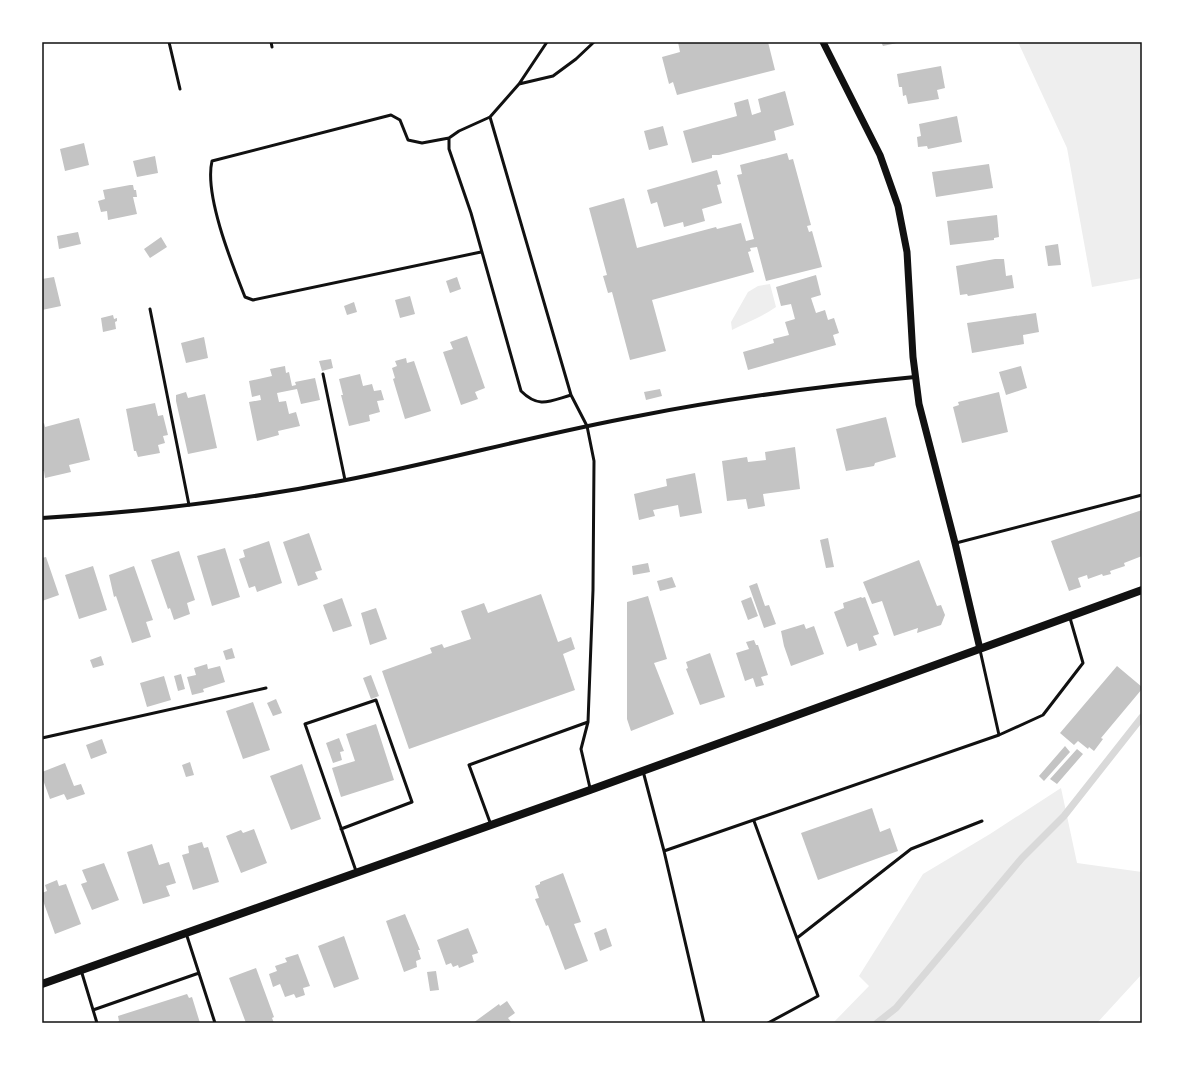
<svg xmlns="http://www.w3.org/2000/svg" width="1184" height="1065" font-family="'Zilla Slab',serif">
  <rect width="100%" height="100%" fill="#fff"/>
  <path fill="#eee" d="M1018,42H1142V278L1092,287L1067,148Z
    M770,284L776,307C762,317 747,322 732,330L731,322L748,292L758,286Z
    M1061,788L1077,863L1142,872V974L1097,1023H833L869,986L859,976L923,874L990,834Z"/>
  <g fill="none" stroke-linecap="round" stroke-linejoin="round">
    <path stroke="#d9d9d9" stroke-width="7" d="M877,1023L896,1008L1022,858L1064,816L1142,717"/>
  </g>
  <path fill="#c4c4c4" d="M678,42H768L775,70L677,95L673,82L669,84L662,57L680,52Z
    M881,42H897V43L883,46Z
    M941,66L945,88L937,90L939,99L908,104L906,95L903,96L902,87H899L897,74Z
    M785,91L794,125L774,131L776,140L719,155H712V158L692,163L683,131L737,116L734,103L748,99L752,115L761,112L758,99Z
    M957,116L962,142L928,149L927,146L918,147L917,137L921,136L919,124Z
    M663,126L668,145L649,150L644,131Z
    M84,143L89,165L65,171L60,149Z
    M787,153L789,160L793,159L811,225L807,226L809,232L812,231L822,267L766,281L757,247L750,248L751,251L748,252L754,272L652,300L666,351L630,360L612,292L608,293L603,276L607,275L589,208L624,198L637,248L716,227L717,229L741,223L746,241L754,239L737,175L742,174L740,165Z
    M155,156L158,173L137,177L133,161Z
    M989,164L993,188L936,197L932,172Z
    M717,170L721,184L717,185L722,203L702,209L705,221L684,227L683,222L664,227L657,202L651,204L647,190Z
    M130,185H133L134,190H136L137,197H133L137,214L108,220L107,211L101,212L98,201L105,199L103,190Z
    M997,215L999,237L994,238V240L950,245L947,221Z
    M78,232L81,244L59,249L57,236Z
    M161,237L167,247L150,258L144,249Z
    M1058,244L1061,265L1048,266L1045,246Z
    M995,259H1004L1006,276L1012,275L1014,288L968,296L967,294L960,295L956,266Z
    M816,275L821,295L811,298L816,313L825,310L828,320L834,318L839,333L833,335L836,345L748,370L743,352L774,343L773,339L789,335L785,322L795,319L791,304L781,306L776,287Z
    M54,277L61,306L42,310V279Z
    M457,277L461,289L450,293L446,281Z
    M410,296L415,314L400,318L395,300Z
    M354,302L357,312L347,315L344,306Z
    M1036,313L1039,332L1023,335L1024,344L972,353L967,323Z
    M113,315L114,319L117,318V321L115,322L116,329L103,332L101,318Z
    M467,336L485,388L475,392L478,399L461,405L443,352L453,349L450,342Z
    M204,337L208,358L186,363L181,343Z
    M406,358L407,363L414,361L431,411L405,419L393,379L395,378L392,368L397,366L395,361Z
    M331,359L333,368L322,371L319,361Z
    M285,366L286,373L289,372L292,386L296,385L295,382L315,378L320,400L301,404L297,389L277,393L279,402L286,401L289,414L296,412L300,426L278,431L279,435L257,441L249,402L261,400L260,395L252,397L249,381L272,376L270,369Z
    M1021,366L1027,388L1006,395L999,372Z
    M360,374L363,386L372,384L374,391L381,390L384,400L377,401L380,412L369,415L370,421L349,426L341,395H343L339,379Z
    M660,389L662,396L646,400L644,392Z
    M186,392L188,398L205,394L217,448L188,454L176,401V395Z
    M999,392L1008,432L962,443L953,407L959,405L958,402Z
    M155,403L158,416L163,415L168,435L163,436L165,443L158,445L160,453L138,457L136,451H134L126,409Z
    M886,417L896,457L875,463L874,466L846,471L836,429Z
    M79,418L90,460L69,465L71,472L45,478L44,471H42V424L44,423L45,427Z
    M795,447L800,489L763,494L765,506L748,509L746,499L727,501L722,461L747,457L748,462L766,460L765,452Z
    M695,473L702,513L680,517L678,505L653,510L655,516L639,520L634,494L667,486L666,479Z
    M1142,510V556L1124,563L1125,566L1110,571L1111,574L1103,576L1102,574L1088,579L1087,575L1078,578L1081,587L1069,591L1051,541Z
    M309,533L322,570L315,572L318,579L298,586L283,542Z
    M828,538L834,567L826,568L820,540Z
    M269,541L282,583L257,592L255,586L249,588L239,559L245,557L243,550Z
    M225,548L240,597L212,606L197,556Z
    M179,551L195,600L187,603L190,614L174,620L170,608L168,609L151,560Z
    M46,557L59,595L42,601V558Z
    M919,560L937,606L941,605L945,615L941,625L917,633L918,628L894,636L882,601L872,604L863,582Z
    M648,563L650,572L633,575L632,566Z
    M93,566L107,610L79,619L65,575Z
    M134,566L153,620L146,622L151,637L132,643L116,596L114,597L109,575Z
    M672,577L676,587L660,591L657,581Z
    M757,583L765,606L769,605L776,624L764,628L749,586Z
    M541,594L558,642L571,637L575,649L563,654L575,690L409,749L382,671L432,653L430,648L442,644L444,648L471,639L461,611L484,603L488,613Z
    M648,596L667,659L654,663L674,714L631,731L627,719V602Z
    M751,597L758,616L748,620L741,601Z
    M861,597L862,598L865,597L879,634L873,636L877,645L859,651L857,643L847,647L834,612L844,608L843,603Z
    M342,598L352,626L333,632L323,605Z
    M376,608L387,639L370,645L361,613Z
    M804,624L806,629L814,626L824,654L791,666L784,646L781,631Z
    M754,640L756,645H758L768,675L761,677L764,685L756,687L753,678L745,681L736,653L749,649L746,642Z
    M232,648L235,658L226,660L223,651Z
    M710,653L725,697L700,705L686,669L688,668L686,662Z
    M101,656L104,665L93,668L90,660Z
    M207,664L208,669L220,666L225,682L203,689L204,692L192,695L187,677L196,675L194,668Z
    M1117,666L1142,687V689L1101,738L1103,739L1094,751L1089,747L1088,749L1078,741L1074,745L1060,733Z
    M181,674L185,689L178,691L174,676Z
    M371,675L379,696L371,699L363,678Z
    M164,676L171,700L147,707L140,683Z
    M276,699L282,713L273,716L267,703Z
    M253,702L270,750L243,759L226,711Z
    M376,724L394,780L341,797L332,768L355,761L346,734Z
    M339,738L344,751L340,752L342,760L333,763L326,743Z
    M102,739L107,753L91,759L86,745Z
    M1065,746L1070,752L1044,781L1039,776Z
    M1077,749L1083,754L1057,784L1050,779Z
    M190,762L194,775L186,777L182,765Z
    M65,763L74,786L81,784L85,794L67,800L64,794L50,799L42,777V772Z
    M302,764L321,819L291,830L270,776Z
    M872,808L880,832L890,828L898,851L818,880L801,833Z
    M254,829L267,863L241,873L226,836L241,830L243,833Z
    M202,842L204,848L208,847L219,882L193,890L182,855L189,853L188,846Z
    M152,844L159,865L169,862L176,883L166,886L170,896L143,904L127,852Z
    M104,863L119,900L92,910L81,884L87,882L82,870Z
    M563,873L581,922L574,924L588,961L565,970L548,925L546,926L535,899L539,898L535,886L540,884V882Z
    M57,880L59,886L66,884L81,924L55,934L42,898V893L47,891L45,885Z
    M405,914L420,950H418L421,959L416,961L417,967L404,972L386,921Z
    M468,928L478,953L472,955L474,962L459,968L458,965L453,967L451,963L446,965L437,940Z
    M606,928L612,946L600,951L594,933Z
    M344,936L359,979L334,988L318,946Z
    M298,954L310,986L303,988L305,995L296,998L294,994L285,997L280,984L273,987L269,974L277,971L275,966L287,962L285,958Z
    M256,968L274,1017L272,1018L274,1023H246L229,978Z
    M436,971L439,990L430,991L427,972Z
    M187,994L189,998L192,997L200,1023H116L119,1021L118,1016Z
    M507,1001L515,1013L508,1018L512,1023H473L499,1004L500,1006Z"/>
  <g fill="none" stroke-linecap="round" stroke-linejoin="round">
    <path stroke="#111" stroke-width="3" d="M169,42L180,89
      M271,42L272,47
      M547,42L519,84L553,76L576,59L594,42
      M519,84L490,117L571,395L587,426L594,461L593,590L588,722L581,749L590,788
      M490,117L459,131L449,138V149L471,213L521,391C539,409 550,401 571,395
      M449,138L422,143L408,140L400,120L391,115L212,161C204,195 232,264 245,297L253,300L481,252
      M150,309L189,505
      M323,374L345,480
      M956,543L1142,495
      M999,735L1043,715L1083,663L1070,618
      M42,738L266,688
      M643,771L664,851L704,1023
      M754,821L818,996L768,1023
      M491,825L469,765L588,722
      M341,829L412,802L376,700L305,724L356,871
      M664,851L999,735L980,650
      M186,933L215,1023
      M797,938L911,849L982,821
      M81,970L97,1023
      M93,1010L199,973"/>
    <path stroke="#111" stroke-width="4" d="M42,518C144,512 246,500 346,480C444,461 540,434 638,416C729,398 822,386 915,377"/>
    <path stroke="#111" stroke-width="7" d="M823,42L880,155L898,206L907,252L913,357L919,404L955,543L980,649"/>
    <path stroke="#111" stroke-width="8" d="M42,984L590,790L1142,590"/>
  </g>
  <rect width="1184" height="1065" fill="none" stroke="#ffffff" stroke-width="86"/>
  <rect x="43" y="43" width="1098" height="979" fill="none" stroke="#111" stroke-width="1.5"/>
</svg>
